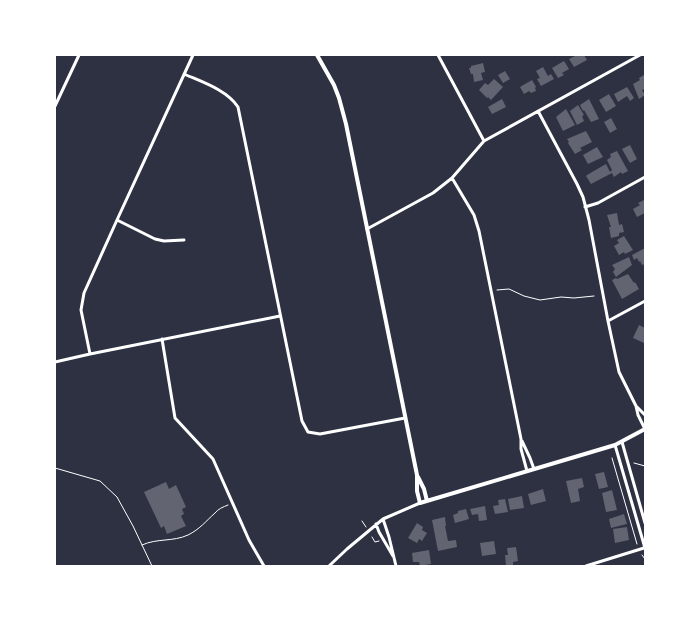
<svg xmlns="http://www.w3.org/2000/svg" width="700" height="621" font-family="'Playfair Display',serif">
  <rect width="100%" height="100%" fill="#2d3142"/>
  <path fill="#626471" d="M577,55H584L587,60L574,67L569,59Z
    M564,61L569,69L562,73L564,75L558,78L552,68Z
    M483,63L485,72L481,73L483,80L474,82L473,74H471L469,68H471V66Z
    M543,67L548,76L551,74L554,79L541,86L537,79L540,78L536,71Z
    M505,71L510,79L503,83L498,75Z
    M644,75L645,89L642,90L645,95L639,99L633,84L640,80L639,78Z
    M494,79L503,87L491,100L488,97L487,98L479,90L485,83L488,85Z
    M532,80L536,87L535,88L536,91L531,93L529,91L524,94L520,87Z
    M627,87L634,98L630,101L627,96L618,102L614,94Z
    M609,94L616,106L606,112L599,100Z
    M502,99L506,107L492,114L488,107Z
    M589,99L599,119L591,122L584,110L583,111L580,105Z
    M578,105L584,115L582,116L584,121L577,125L570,111Z
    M566,109L575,125L563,131L556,117Z
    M611,118L617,129L610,133L604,122Z
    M586,131L592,142L580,148L582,150L575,154L568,143L569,142L567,139Z
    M630,145L637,159L630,163L622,149Z
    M597,147L603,157L588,164L583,155Z
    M617,151L628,171L622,174L621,172L614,177L612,173L591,184L586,176L587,175L606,164L610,172L612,170L607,160L611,157L610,154Z
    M644,200L645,213L637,217L633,209L640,205L638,203Z
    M617,213L619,225L622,224L624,232L619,233V236L611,238L609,227H611L607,215Z
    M624,236L633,250L625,254L624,252L619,255L614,246L619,243L617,240Z
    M645,248V264L642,265L640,261L639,262L637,258L634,260L632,255Z
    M629,257L632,265L616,277L613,272L615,269L612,265Z
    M628,274L634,283L635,282L639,289L622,299L612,280L616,278L617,279Z
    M639,325L645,328L644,343L633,338Z
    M604,472L608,487L599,489L595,474Z
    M582,478L584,487L578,489L580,501L571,503L566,481Z
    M166,482L169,489L176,485L186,507L182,509L184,514L181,516L186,526L167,534L164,526L161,528L144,492Z
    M543,489L546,501L531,505L528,494Z
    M612,490L617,510L606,512L602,493Z
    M522,496L524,508L510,510L508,499Z
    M505,499L508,512L495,514L493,506L499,505L498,500Z
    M485,506L487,520L479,521L478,514L472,515L470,509Z
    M466,509L469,519L455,523L453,515L458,513V511Z
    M624,514L627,524L611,528L609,519Z
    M445,517L446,526H445L448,541L456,540L457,547L438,551L432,520Z
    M417,523L423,527L422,530L427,533L422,541L419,539L417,543L408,538Z
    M627,527L629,540L615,543L613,529Z
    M494,541L496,554L482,556L480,543Z
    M516,547L518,561L513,562V565L506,566L505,555H508L507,548Z
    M429,550L431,564L420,566L419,562H413L412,553Z"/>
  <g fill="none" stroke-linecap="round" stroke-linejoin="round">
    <path stroke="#fff" stroke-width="1" d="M497,290L509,289L524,296L540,300L561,297L574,298L594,296
      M612,458L637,544
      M634,463L645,466
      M55,468L100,481L117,497L133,526L152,566
      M362,521L366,527
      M372,537L375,542L379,541
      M142,545C157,538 173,542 188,535C200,529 205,522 215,513C218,509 223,507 228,505
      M642,555L645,559"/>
    <path stroke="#fff" stroke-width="3" d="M438,55L484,141
      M184,74C202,82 227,90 238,107L302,421L308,432L320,434L405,418
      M55,106L79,55
      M538,111L577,184L583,197L589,220L608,321L619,372L636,406L638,415L645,429
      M452,178L474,215L479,231L521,439V449L527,471
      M585,207L598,203L645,177
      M117,220L155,239L164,241L184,240
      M367,229L433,193L452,178L484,141L640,55
      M608,321L645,301
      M162,339L175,418L213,459L249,540L264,566
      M90,354L81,310L84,293L117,220L193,55
      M55,362L90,354L280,316
      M636,406L645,415
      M522,441L530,458L534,469
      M622,442L645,523
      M615,445L645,548
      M383,519L389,537L396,566
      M376,524L379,532L393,556
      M329,566L347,549L383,519L420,503
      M586,566L644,548"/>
    <path stroke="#fff" stroke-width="4" d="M317,55L334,85L339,98L346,124L417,475V491L420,503L615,445L645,429
      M418,477L424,489L427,501"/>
  </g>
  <rect width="700" height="621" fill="none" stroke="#ffffff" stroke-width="112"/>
</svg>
